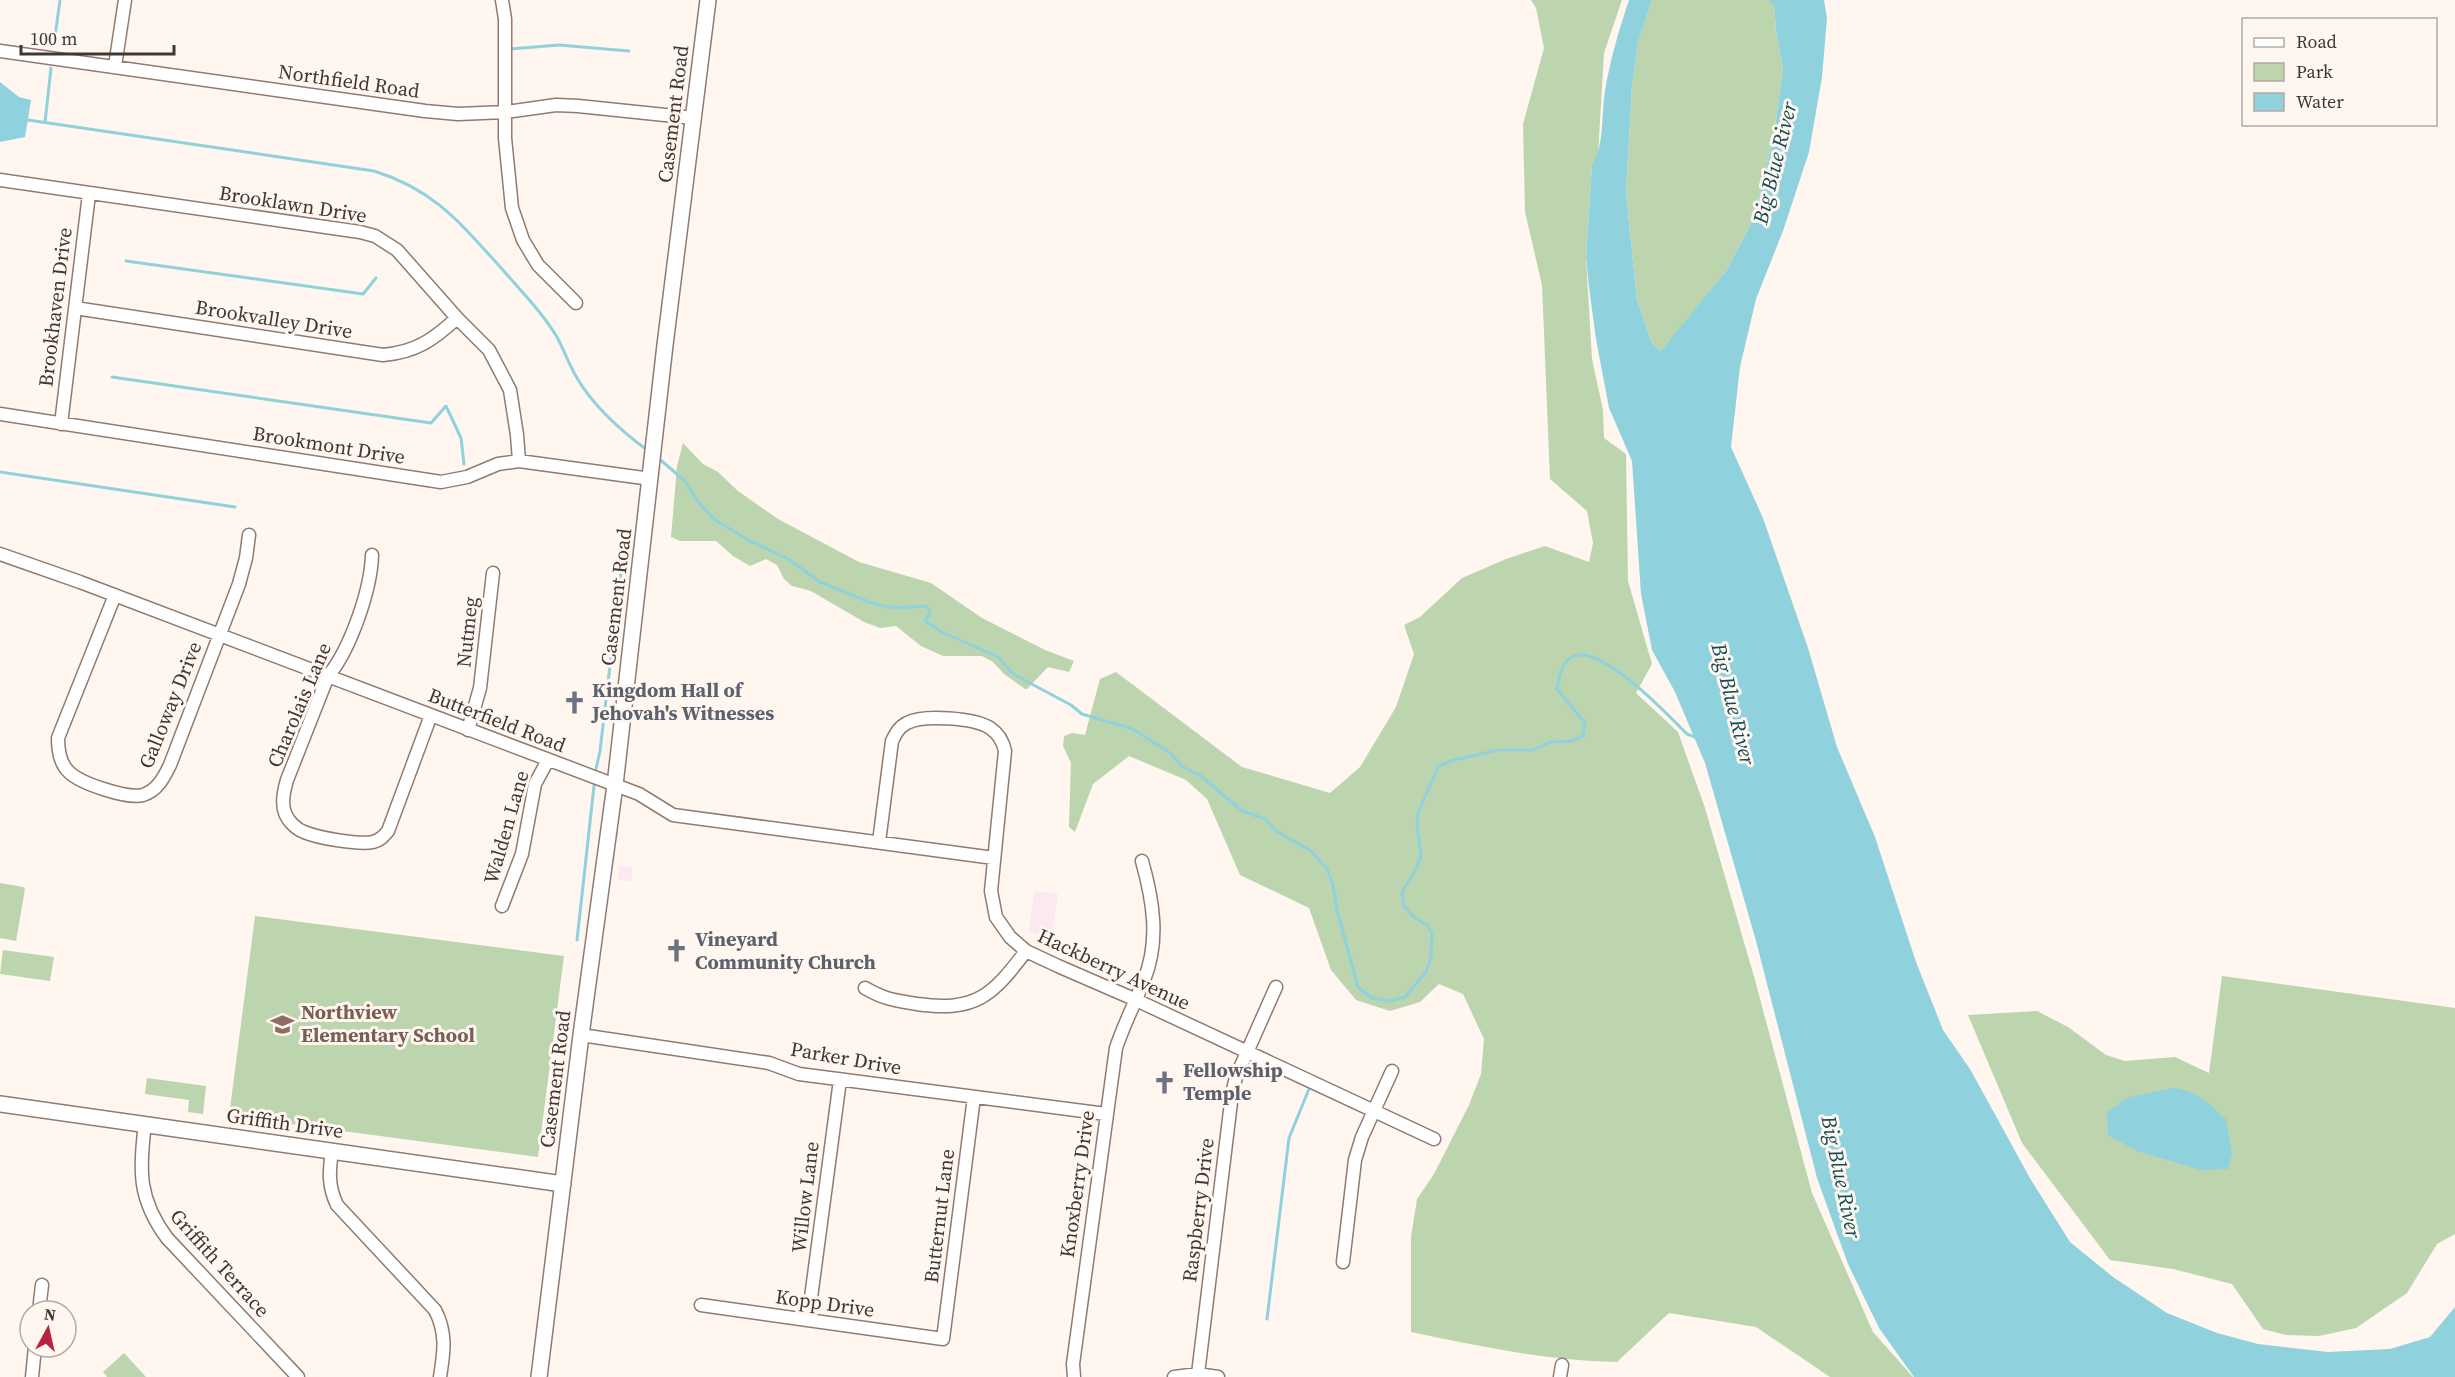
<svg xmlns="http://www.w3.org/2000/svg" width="2455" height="1377" font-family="'Source Serif 4',serif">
  <rect width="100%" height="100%" fill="#fff6f0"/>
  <path fill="#fce8ef" d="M619,866L633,868L631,881L618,880Z
    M1034,891L1058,894L1052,935L1029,932Z"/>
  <path fill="#bcd5af" d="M1531,0H1622L1604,53L1598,155L1592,165L1586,257L1592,359L1603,410L1604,438L1626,454L1628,581L1652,664L1636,693L1678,732L1705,808L1755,980L1812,1193L1873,1332L1913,1377H1830L1756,1327L1669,1313L1617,1362C1547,1361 1479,1346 1411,1332V1237L1417,1199L1434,1174L1469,1105L1481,1074L1484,1039L1463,994L1439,984L1420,1002L1390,1011L1356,1000L1331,970L1309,908L1240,875L1207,799L1186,780L1129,756L1093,784L1075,832L1069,827L1071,763L1063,746L1064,736L1072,733L1085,735L1100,679L1116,672L1242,767L1330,793L1360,767L1396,707L1414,654L1404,625L1420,617L1462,578L1506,559L1545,546L1589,562L1593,543L1587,511L1550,479L1542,285L1525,212L1523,124L1544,48L1536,8Z
    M1652,0H1768L1774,4L1776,31L1783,69L1774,134L1754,218L1726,271L1662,352L1652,343L1637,300L1626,193L1632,86L1638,41Z
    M683,443L703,464L718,472L738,491L778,519L859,562L931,583L982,618L1045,650L1074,661L1069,672L1048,667L1027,689H1025L1004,674L993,662L982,656H943L921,646L896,626L880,628L864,622L811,591L792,586L784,579L777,565L766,559L750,566L733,556L716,541H680L671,537L677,466Z
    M0,883L23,887L25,889L16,941L0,938Z
    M255,916L564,956L538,1157L229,1116Z
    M3,950L54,957L50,981L0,974Z
    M2222,976L2455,1008V1234L2437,1244L2407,1293L2356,1328L2319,1336L2286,1335L2263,1329L2232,1284L2173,1269L2110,1260L2022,1143L1968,1015L2037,1011L2068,1027L2106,1055L2125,1061L2175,1057L2209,1073Z
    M147,1078L206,1086L203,1114L188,1112L189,1100L145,1094Z
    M124,1353L146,1377H107L103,1372Z"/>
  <path fill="#8fd2dd" d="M1629,0H1652L1638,42L1632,86L1626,193L1637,300L1652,343L1661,351L1726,271L1754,218L1774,134L1783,69L1776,31L1774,5L1768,0H1824L1827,18L1822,77L1809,152L1783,231L1756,299L1740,367L1731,447L1763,518L1808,648L1837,747L1875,837L1916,962L1943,1030L1970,1069L2031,1180L2070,1242L2113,1277L2167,1313L2217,1333L2258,1344L2328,1352L2390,1349L2430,1337L2455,1307V1377H1914L1879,1328L1848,1264L1817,1178L1756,941L1705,763L1675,692L1652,650L1641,594L1632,461L1609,408L1596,339L1589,287L1586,257L1592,165C1605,144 1601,115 1605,91C1610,60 1619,30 1629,0Z
    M0,82L19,97L31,100L25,137L0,142Z
    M2172,1088C2195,1089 2210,1104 2226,1119L2232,1154L2228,1169L2201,1170L2137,1151L2108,1135L2107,1112L2129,1097Z"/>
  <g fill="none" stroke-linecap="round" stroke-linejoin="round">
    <path stroke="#8fd2dd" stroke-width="3" d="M54,44L60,0
      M510,49L559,45L629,51
      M28,120L374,171C435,190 460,223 502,269C521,291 542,312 557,337C564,350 569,365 577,378C594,407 620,430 647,450
      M45,122L51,68
      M126,261L363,294L376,278
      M112,377L431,423L446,406L461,438L464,464
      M657,457L685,481L698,502L715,520L750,541L788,559L820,582L874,604L895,608L926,606L930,613L925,621L942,632L998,657L1013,674L1071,705L1082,714L1133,729L1170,753L1183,767L1201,776L1242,811L1265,819L1276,831L1311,851L1327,869L1333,885L1337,910L1358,987L1372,998L1390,1001L1405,997L1426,972L1431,957L1432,935L1428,926L1413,916L1404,906L1402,892L1415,871L1421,856L1417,826L1418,813L1438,767L1450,761L1498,750H1533L1550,742L1571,741L1583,736L1585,723L1557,689C1559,679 1561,662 1572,657C1600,642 1668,715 1687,734L1695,737
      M0,472L235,507
      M596,769L600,751L621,571
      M577,940L594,786
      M1267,1319L1289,1138L1309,1089"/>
    <defs>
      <path id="minor" d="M502,0L505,19V138L512,208L523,240L538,265L576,303
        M0,51L425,111L458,114L506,112L556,105L578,106L694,118
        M115,66L125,0
        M0,180L360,232L375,236L397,250L457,318L489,350L510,390L517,435L519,461
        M75,308L383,355C416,352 433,340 457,318
        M0,414L441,482L467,477L498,464L519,461L651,479
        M61,424L89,194
        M0,554L80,582L639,794L673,815L994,858
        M372,555C371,590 350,650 328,676L287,780C284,790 281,803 285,813C288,821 296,829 304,832C318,838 359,845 373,842C380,840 383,837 388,831L431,715
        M115,595L58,738C58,750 60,764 69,772C81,784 128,799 143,795C158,790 164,777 170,765L239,584L246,558L249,535
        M468,730L480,688L493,573
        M879,842L892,741C896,733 899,727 907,723C923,714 975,718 990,728C999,734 1003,741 1005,751L991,891L996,917L1010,937L1026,951L1058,966L1134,999L1434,1139
        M502,906L522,854L535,784L548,760
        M865,988C886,1000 894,1000 917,1004C976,1012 992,996 1026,951
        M581,1035L769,1063L799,1074L1106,1114
        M145,1124C139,1170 138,1199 167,1238L298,1377
        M332,1151C329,1172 328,1186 337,1205L435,1310C447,1333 444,1352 440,1377
        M1343,1262L1355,1160L1362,1137L1392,1071
        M701,1305L943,1339L974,1097
        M39,1311L42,1285
        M808,1320L840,1080
        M1198,1374L1232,1094L1236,1077L1276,987
        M32,1377L35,1347
        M1074,1377L1073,1364L1116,1048C1124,1024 1135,1003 1144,980C1160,941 1153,900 1142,861
        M1174,1377L1198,1374L1218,1377
        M1560,1377L1562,1365"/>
      <path id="tertiary" d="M0,1104L563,1184
        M539,1377L581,1035L615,785L665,345L708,0"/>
    </defs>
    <use href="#minor" stroke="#907b70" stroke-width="15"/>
    <use href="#tertiary" stroke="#907b70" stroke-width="18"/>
    <use href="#minor" stroke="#fff" stroke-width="12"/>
    <use href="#tertiary" stroke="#fff" stroke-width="15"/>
  </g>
  <defs>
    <symbol id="church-bare" viewBox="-9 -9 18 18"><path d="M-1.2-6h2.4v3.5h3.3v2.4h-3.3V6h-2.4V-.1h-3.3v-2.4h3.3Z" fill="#6b7280" stroke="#fff6f0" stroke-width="2.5" paint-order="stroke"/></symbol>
    <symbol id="school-bare" viewBox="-9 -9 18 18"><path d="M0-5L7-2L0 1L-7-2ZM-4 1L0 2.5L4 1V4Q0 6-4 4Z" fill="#8d6e63" stroke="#fff6f0" stroke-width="2.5" paint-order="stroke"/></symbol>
  </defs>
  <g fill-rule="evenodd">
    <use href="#church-bare" x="558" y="686" width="33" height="33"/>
    <use href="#church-bare" x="660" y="934" width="33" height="33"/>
    <use href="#school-bare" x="266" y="1008" width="33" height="33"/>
    <use href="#church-bare" x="1148" y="1066" width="33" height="33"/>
  </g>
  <g text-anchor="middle" stroke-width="6" stroke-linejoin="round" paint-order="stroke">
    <g font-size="20" fill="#403732" stroke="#fff6f0">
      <text transform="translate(349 81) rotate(8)" y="7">Northfield Road</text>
      <text transform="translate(673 114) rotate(-83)" y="7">Casement Road</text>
      <text transform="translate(293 204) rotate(9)" y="7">Brooklawn Drive</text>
      <text transform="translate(55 307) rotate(-83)" y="7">Brookhaven Drive</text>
      <text transform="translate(274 319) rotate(9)" y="7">Brookvalley Drive</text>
      <text transform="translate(329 445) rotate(9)" y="7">Brookmont Drive</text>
      <text transform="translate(616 597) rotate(-83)" y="7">Casement Road</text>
      <text transform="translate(467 632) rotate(-84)" y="7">Nutmeg</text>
      <text transform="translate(170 705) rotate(-68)" y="7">Galloway Drive</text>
      <text transform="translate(299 705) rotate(-67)" y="7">Charolais Lane</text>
      <text transform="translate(497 720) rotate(21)" y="7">Butterfield Road</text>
      <text transform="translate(506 827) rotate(-74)" y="7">Walden Lane</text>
      <text transform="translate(1114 969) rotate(25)" y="7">Hackberry Avenue</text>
      <text transform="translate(846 1058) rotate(10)" y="7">Parker Drive</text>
      <text transform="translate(555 1079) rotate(-83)" y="7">Casement Road</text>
      <text transform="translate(285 1123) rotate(8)" y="7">Griffith Drive</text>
      <text transform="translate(1077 1184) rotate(-82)" y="7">Knoxberry Drive</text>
      <text transform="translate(805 1197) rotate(-83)" y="7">Willow Lane</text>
      <text transform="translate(1198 1210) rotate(-83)" y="7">Raspberry Drive</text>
      <text transform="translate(939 1216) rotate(-83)" y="7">Butternut Lane</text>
      <text transform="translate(220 1263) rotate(48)" y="7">Griffith Terrace</text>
      <text transform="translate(825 1303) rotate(8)" y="7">Kopp Drive</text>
    </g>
    <g font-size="20" font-weight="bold" fill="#5b616d" stroke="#fff6f0" text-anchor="start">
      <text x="592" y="697">Kingdom Hall of<tspan x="592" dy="23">Jehovah's Witnesses</tspan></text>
      <text x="695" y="946">Vineyard<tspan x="695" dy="23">Community Church</tspan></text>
      <text x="1183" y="1077">Fellowship<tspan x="1183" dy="23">Temple</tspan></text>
    </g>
    <g font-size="20" font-weight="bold" fill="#785e54" stroke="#fff6f0" text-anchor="start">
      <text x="301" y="1019">Northview<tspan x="301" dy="23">Elementary School</tspan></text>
    </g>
    <g font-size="21" font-style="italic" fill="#114c55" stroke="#fff6f0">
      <text transform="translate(1775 163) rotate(-76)" y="7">Big Blue River</text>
      <text transform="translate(1733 704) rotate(76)" y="7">Big Blue River</text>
      <text transform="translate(1841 1177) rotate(78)" y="7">Big Blue River</text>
    </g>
  </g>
  <rect x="2242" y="18" width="195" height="108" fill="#fff6f0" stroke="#b3aaa4" stroke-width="1.5"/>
  <rect x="2254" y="38" width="30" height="9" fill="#ffffff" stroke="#b3aaa4" stroke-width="1.5"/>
  <text x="2296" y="48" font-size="18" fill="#403732">Road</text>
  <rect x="2254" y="63" width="30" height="18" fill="#bcd5af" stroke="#b3aaa4" stroke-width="1.5"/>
  <text x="2296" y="78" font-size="18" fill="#403732">Park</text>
  <rect x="2254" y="93" width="30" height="18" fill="#8fd2dd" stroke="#b3aaa4" stroke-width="1.5"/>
  <text x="2296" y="108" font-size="18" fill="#403732">Water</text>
  <g transform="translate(48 1329) rotate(8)"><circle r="28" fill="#fff6f0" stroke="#b3aaa4" stroke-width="1.5"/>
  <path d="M0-4.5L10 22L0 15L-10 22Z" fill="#b62441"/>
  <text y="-9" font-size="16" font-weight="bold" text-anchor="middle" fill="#403732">N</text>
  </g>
  <path d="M21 45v9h153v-9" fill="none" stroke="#403732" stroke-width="3"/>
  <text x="30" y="45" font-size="18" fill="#403732" stroke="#fff6f0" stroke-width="4.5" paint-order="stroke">100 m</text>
</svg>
